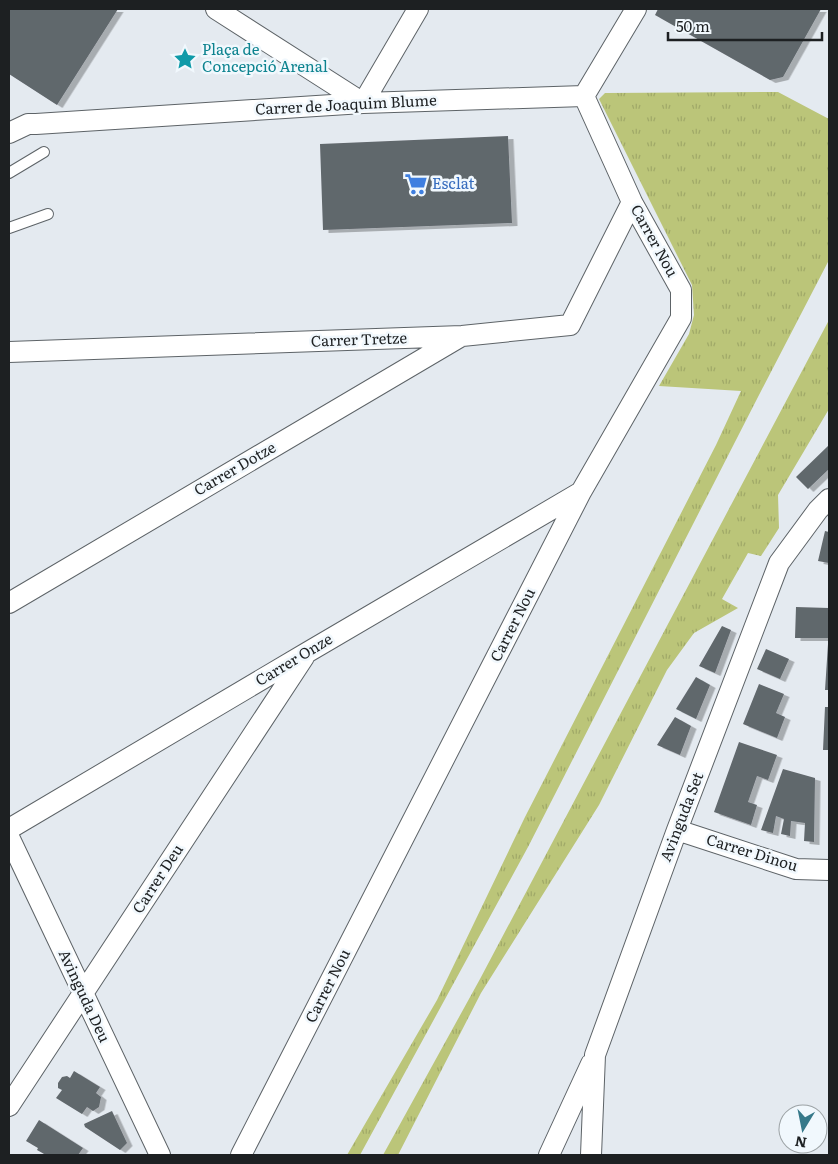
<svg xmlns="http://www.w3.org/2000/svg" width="838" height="1164" font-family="Literata,serif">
  <defs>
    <pattern id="grass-tufts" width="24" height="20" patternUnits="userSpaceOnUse" patternTransform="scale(1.25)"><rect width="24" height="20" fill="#bbc579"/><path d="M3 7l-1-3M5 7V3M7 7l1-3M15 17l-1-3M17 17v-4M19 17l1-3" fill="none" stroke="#a0a968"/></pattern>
    <filter id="shadow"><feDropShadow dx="5.5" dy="3" stdDeviation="0" flood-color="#0004"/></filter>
  </defs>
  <rect width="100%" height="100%" fill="#e4eaf0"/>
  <path fill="url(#grass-tufts)" d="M778,92L829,119V260L759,395L528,847L360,1155H347L437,1000L525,817L716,445L741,391L659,386L689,334L694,315L692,285L599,99L605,93Z
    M829,320V409L778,495L779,528L761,556L748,553L722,599L738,608L694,633L667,670L599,805L481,993L398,1155H383L480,979Z"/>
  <path fill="#61676c" filter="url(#shadow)" d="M9,9H118L57,105L9,74Z
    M658,9H821L783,77L770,80L655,15Z
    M508,136L512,223L323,230L320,144Z
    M829,445V469L808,489L796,477Z
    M825,531L829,532V563L818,561Z
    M796,607L829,608V638H795Z
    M722,626L731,630L715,673L699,666Z
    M828,644H829V690H825Z
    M766,649L789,659L780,679L757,669Z
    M696,677L710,685L696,719L676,709Z
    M759,684L784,694L776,713L785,717L777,738L743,724Z
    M825,707H829V750H823Z
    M675,717L691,726L680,755L657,745Z
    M739,742L777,755L768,780L757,776L748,802L757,805L751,825L714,812Z
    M783,769L815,778L814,842L804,841L805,823L791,821L790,836L781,834L784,819L776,816L773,833L761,830Z
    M74,1071L100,1087L96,1093L101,1097L99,1107L93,1111L87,1107L82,1114L56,1098L62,1090L58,1088V1083L62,1077L67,1076L70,1078Z
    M112,1111L127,1143L120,1150L85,1127L84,1124Z
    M39,1120L83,1148L78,1155H46L37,1150L38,1148L26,1141Z"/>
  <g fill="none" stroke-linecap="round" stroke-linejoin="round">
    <defs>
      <path id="lane" d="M9,173L44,152
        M9,228L48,214"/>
      <path id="street" d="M216,9L363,103L418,9
        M584,96L636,9
        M9,133L28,124H36L363,103L584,96
        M9,352L462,336L570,325L632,202
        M9,603L460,337
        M9,829L308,652L581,492
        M677,830L796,869L829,870
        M9,837L160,1155
        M9,1106L304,657
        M241,1155L581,492L681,318V290L632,202L584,96
        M549,1155L591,1064
        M591,1155L595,1055L677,830L779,563L818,510L829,499"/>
    </defs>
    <use href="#lane" stroke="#5d6367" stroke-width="12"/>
    <use href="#street" stroke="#5d6367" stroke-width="22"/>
    <use href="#lane" stroke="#fff" stroke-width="10"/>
    <use href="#street" stroke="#fff" stroke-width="20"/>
  </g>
  <defs>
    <symbol id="sight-bare" viewBox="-9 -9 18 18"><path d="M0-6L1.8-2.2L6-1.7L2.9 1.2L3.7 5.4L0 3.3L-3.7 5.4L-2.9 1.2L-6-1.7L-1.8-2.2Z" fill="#0f9aa8" stroke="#f1f8fd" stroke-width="2.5" paint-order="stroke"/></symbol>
    <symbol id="supermarket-bare" viewBox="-9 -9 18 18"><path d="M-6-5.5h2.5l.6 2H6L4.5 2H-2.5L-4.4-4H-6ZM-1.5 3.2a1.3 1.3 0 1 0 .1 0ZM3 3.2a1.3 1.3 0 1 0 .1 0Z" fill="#3f7fe0" stroke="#f1f8fd" stroke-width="2.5" paint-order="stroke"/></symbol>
  </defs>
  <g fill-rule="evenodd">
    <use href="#sight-bare" x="169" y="43" width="32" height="32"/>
    <use href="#supermarket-bare" x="400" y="168" width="32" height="32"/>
  </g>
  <g text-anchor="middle" stroke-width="5" stroke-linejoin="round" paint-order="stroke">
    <g font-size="15" fill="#0d838f" stroke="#f1f8fd" text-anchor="start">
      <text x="202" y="55">Plaça de<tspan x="202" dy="17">Concepció Arenal</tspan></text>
    </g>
    <g font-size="15" fill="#1d2022" stroke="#f1f8fd">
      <text transform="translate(346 105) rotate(-3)" y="5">Carrer de Joaquim Blume</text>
      <text transform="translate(654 241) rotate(61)" y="5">Carrer Nou</text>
      <text transform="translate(359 340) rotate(-2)" y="5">Carrer Tretze</text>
      <text transform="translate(235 469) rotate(-30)" y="5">Carrer Dotze</text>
      <text transform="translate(513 625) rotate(-63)" y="5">Carrer Nou</text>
      <text transform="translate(294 660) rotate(-31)" y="5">Carrer Onze</text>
      <text transform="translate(682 817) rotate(-69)" y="5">Avinguda Set</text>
      <text transform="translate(752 853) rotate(17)" y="5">Carrer Dinou</text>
      <text transform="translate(158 879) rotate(-57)" y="5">Carrer Deu</text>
      <text transform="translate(328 986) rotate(-63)" y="5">Carrer Nou</text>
      <text transform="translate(84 996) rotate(65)" y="5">Avinguda Deu</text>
    </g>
    <g font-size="15" fill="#366cbe" stroke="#f1f8fd" text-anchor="start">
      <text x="432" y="189">Esclat</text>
    </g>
  </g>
  <rect width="838" height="1164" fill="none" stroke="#1d2022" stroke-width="20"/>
  <g transform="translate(803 1129) rotate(190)"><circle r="24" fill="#f1f8fd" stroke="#9ca2a5"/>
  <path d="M0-4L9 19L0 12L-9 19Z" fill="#36798a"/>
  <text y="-8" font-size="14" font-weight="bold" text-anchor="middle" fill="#1d2022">N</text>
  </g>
  <path d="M668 32v8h154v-8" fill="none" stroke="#1d2022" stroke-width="2.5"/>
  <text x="676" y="32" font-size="15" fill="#1d2022" stroke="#f1f8fd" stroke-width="4" paint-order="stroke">50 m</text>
</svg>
